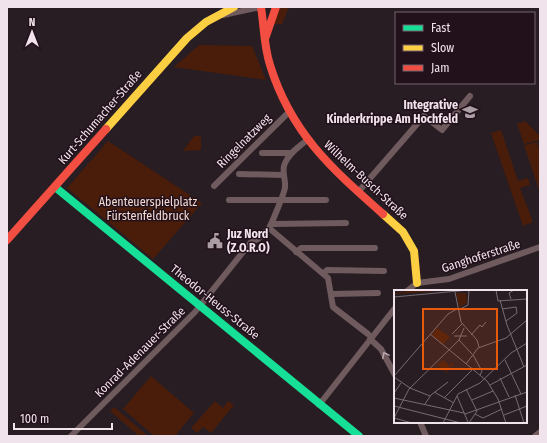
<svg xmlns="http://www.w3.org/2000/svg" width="547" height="443" font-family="'Fira Sans Condensed',sans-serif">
  <rect width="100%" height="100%" fill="#281d23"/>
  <path fill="#491d0a" d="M281,7H292L288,9L282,24H273L277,13Z
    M199,45L252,46L266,80L174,67Z
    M525,121L540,136V140L524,144L517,124Z
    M501,130L518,181L528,178L530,185L520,188L533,222L523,226L491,133Z
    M194,136H201V150L183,151Z
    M108,141L202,203L153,259L67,188Z
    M537,142L540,152V193L524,145Z
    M151,376L194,413L175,436H154L123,409Z
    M215,401L223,408L228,401L234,405L211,433L203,427L197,433L191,428Z
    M114,407L148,436H139L110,411Z"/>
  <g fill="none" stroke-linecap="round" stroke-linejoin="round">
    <path stroke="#6f5a5e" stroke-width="6" d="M223,15L261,7
      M307,140C299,147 289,153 285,163C281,171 286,179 285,187C285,192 271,225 269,228L328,278L333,307L368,334
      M262,153H291
      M239,174L283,175
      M214,186L290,111
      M359,191L424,116L442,130L470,96
      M229,200H326
      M272,224L346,223
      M296,252L301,248H375
      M323,274L327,270L384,271
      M407,291L417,283L449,279L540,247
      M332,294L378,293
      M370,339L381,349L395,375
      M319,405L395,308
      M420,422L426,436
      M71,436L195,312L251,242L258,239L269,228
      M535,436L540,432"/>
    <path stroke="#16e098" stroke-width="8" d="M55,187L359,436"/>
    <path stroke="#ffcf43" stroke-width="8" d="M106,129L187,38L206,22L234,7
      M383,214L403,232L414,251L417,283"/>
    <path stroke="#f24e42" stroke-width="8" d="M261,7C264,26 264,47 270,65C291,133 331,168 383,214
      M265,39L276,7
      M7,240L106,129"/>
  </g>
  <defs><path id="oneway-chevron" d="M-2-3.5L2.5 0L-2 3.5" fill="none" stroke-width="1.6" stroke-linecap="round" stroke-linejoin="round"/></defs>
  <use stroke="#b6a5ac" href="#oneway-chevron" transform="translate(385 355) rotate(-118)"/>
  <defs>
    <symbol id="school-bare" viewBox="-9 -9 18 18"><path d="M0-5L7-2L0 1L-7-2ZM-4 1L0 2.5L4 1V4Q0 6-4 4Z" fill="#ab9ea5" stroke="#22101b" stroke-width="2.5" paint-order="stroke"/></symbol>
    <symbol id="civic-bare" viewBox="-9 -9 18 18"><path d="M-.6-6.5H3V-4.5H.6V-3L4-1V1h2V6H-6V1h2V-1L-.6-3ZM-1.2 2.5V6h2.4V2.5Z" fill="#ab9ea5" stroke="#22101b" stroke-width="2.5" paint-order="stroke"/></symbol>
  </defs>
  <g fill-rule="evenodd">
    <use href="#school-bare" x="459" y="101" width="22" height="22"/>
    <use href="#civic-bare" x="204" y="230" width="22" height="22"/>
  </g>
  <g text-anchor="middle" stroke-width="3" stroke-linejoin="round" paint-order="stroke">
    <g font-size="12" font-weight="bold" fill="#f1e3eb" stroke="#22101b" text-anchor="end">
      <text x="458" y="109">Integrative<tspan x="458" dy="14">Kinderkrippe Am Hochfeld</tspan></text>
      <text x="227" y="238" text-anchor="start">Juz Nord<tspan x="227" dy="14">(Z.O.R.O)</tspan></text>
    </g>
    <g font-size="12" fill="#f1e3eb" stroke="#22101b">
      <text transform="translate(100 117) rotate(-49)" y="4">Kurt-Schumacher-Straße</text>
      <text transform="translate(244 141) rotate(-45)" y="4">Ringelnatzweg</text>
      <text transform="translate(366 180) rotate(43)" y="4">Wilhelm-Busch-Straße</text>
      <text transform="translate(481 256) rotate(-18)" y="4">Ganghoferstraße</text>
      <text transform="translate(215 302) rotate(39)" y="4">Theodor-Heuss-Straße</text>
      <text transform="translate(140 352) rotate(-45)" y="4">Konrad-Adenauer-Straße</text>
    </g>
    <g font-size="12" fill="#f3dbd1" stroke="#22101b">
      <text x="148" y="206">Abenteuerspielplatz<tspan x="148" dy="14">Fürstenfeldbruck</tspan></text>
    </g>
  </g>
  <g transform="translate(394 290)">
    <rect width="133" height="133" fill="#281d23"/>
    <path d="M20,0H60L0,4V1L2,3ZM62,3H72L73,13L65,17ZM43,38L56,47L49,54L38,45ZM49,70L55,75L52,81L58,73L60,74L53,81L56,85L43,75Z" fill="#491d0a"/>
    <path fill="none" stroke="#786c73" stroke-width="1" d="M102,0L104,11L133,9M61,2L67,32L83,50L85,57M0,7L75,0M117,9L115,3L120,0M106,10L113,35L130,77M108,19L122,17L123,23L112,31M64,20L74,15L75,0M70,38L65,50L78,64M36,44L93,91L104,109L112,133M58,44L68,34M77,45L86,35L88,37L92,32M60,46H73M79,65L88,81L86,85M111,70L127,104M72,74L84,58L112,48L133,30M0,86L54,24L63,19M0,87L16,98L36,106M106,88L115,107M96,95L133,75M72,99L83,121M40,102L60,113M0,103L7,93M121,105L130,133M63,106L74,132M0,108L56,120M50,108L79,79M78,110L99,101M31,114L37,105L54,92M0,116L67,133M56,120L70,123M71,124L133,102M81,124L89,128L108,119M110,125L133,116M0,128L15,99L65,50M0,128L18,133M49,133L64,104L86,93L117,63L133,53M75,133L83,121"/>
    <path fill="#e8590c" fill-opacity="0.15" stroke="#e8590c" stroke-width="2" d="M29,19H103V79H29Z"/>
    <rect width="133" height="133" fill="none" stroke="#f1e3eb" stroke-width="2"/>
  </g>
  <rect width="547" height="443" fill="none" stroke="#f1e3eb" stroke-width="16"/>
  <rect x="395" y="12" width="140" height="72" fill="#22101b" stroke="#75646e"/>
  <rect x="403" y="25" width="20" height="6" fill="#16e098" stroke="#75646e"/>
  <text x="431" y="32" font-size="12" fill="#f1e3eb">Fast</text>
  <rect x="403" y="45" width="20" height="6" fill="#ffcf43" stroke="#75646e"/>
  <text x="431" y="52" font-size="12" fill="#f1e3eb">Slow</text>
  <rect x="403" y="65" width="20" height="6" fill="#f24e42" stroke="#75646e"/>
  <text x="431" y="72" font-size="12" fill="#f1e3eb">Jam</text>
  <g transform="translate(32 32)" stroke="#22101b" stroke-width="3" paint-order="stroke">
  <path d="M0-3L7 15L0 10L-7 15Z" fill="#f1e3eb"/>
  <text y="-6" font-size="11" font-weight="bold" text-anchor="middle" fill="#f1e3eb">N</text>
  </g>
  <path d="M14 423v6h98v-6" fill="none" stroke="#f1e3eb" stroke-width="2"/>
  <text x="20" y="423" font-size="12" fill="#f1e3eb" stroke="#22101b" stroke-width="3" paint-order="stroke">100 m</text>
</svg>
